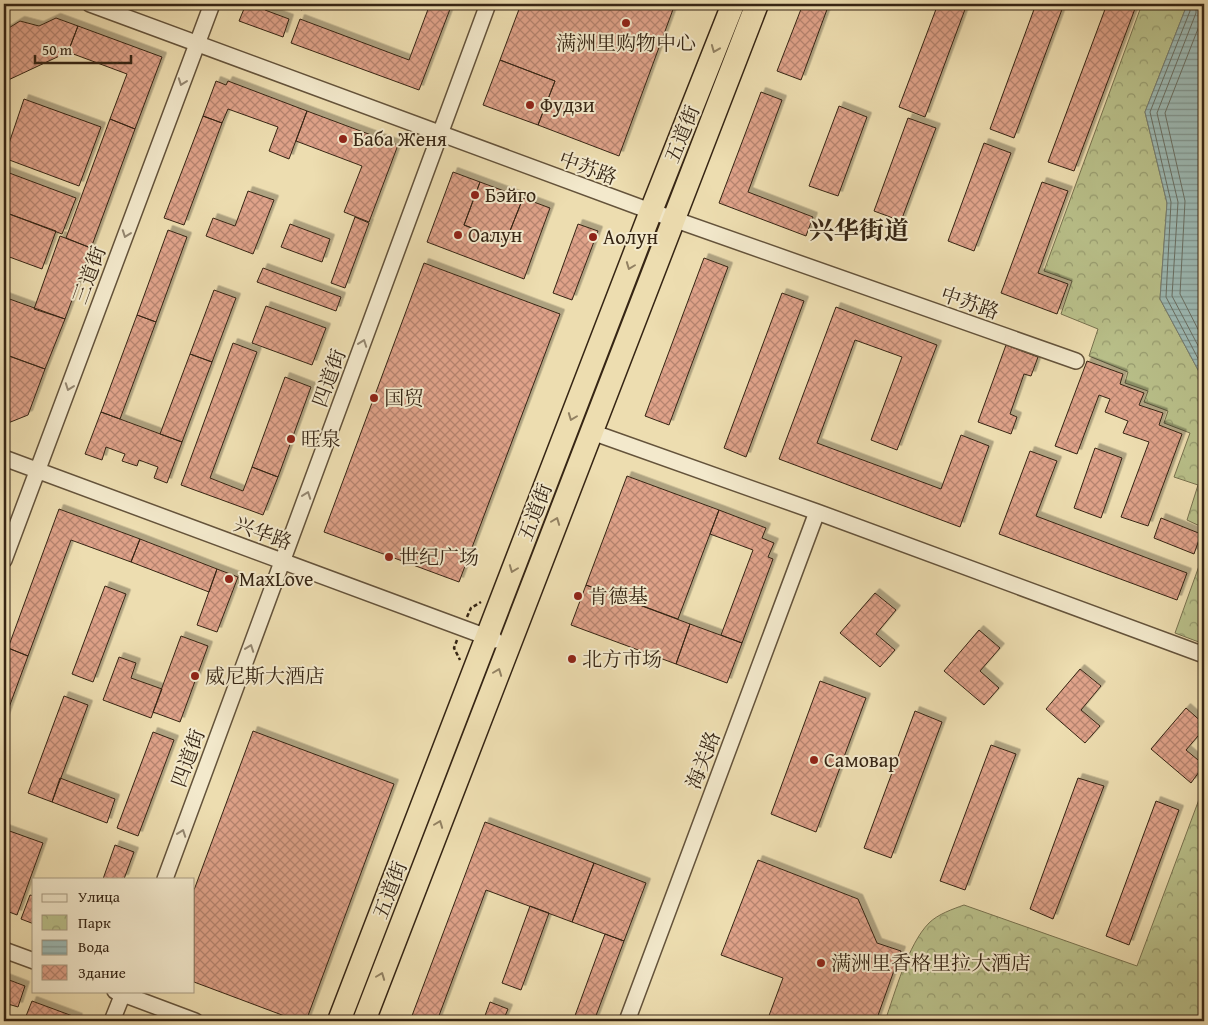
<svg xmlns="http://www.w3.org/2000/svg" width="1208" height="1025" font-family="'Gentium Book Plus','Noto Serif SC',serif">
  <defs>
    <pattern id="park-crowns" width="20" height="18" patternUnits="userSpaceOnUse" patternTransform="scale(1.25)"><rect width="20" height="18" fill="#b9c08a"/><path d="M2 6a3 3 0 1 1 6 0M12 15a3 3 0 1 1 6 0" fill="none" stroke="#979c70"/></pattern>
    <pattern id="water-rules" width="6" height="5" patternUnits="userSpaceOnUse" patternTransform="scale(1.25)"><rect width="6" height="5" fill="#9dbab5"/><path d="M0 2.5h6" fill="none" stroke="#819792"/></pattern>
    <pattern id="building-cross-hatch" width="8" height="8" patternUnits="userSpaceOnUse" patternTransform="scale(1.25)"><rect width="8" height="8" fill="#dfa289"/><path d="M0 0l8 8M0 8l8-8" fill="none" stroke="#b6846f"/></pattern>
    <filter id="shadow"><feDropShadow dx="4.5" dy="-4.5" stdDeviation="0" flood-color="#0004"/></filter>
  </defs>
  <rect width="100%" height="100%" fill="#edddb0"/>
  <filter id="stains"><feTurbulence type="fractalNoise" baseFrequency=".004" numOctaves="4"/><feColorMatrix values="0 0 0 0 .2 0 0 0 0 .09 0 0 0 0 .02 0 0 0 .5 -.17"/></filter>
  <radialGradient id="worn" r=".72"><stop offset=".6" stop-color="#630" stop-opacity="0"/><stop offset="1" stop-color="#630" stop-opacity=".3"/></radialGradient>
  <path fill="url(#park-crowns)" stroke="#78724f" d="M1142,4H1184L1185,10L1145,112L1167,203L1160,299L1204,381V528L1187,520L1198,485L1174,477L1190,433L1164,423L1168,411L1144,402L1148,391L1125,383L1128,372L1089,356L1098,329L1061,314L1072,281L1044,271Z
    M1204,552V644L1175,633Z
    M1204,786V1021H885C895,993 908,944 929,923C938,914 953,909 964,905L1137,966Z"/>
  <path fill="url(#water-rules)" stroke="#747e75" d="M1184,4H1204V381L1160,299L1167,203L1145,112L1185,10Z"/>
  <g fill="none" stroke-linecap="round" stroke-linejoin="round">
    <path stroke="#6a7064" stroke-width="1" d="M1189,4L1190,11L1150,112L1171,202L1166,297L1204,370
      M1196,4V13L1157,113L1178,202L1172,296L1204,357
      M1203,4V16L1165,113L1185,201L1180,294L1204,341"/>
  </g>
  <path fill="url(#building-cross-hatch)" stroke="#362514" filter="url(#shadow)" d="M246,4H268L265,10L289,19L283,37L239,21Z
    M292,4H304L302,10L291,6Z
    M430,4H452L419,90L291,43L300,19L409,60Z
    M521,4H675L619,156L538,125L555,81L500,60Z
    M803,4H829L801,80L777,71Z
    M938,4H967L925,117L899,107Z
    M1036,4H1064L1014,138L990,129Z
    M1107,4H1130L1136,6L1074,171L1048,162Z
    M56,18L78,26L68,52L4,82V31L20,21L39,26Z
    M78,26L162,57L135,129L110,119L127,74L68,52Z
    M500,60L555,81L538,125L483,105Z
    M216,81L226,85L228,81L307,111L289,159L269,151L278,127L228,109L222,123L203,116Z
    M761,92L782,100L748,192L813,217L806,236L719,203Z
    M24,99L101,127L79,186L4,158Z
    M839,106L867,117L838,196L809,186Z
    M307,111L398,145L369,222L344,212L362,166L296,141Z
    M203,116L222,123L184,225L164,218Z
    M908,118L936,128L901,221L874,211Z
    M110,119L135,129L91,248L66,238Z
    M984,143L1011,153L974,251L948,241Z
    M4,171L76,198L62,234L4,212Z
    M453,172L480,182L464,225L506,241L523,198L550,208L524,279L427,242Z
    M480,182L523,198L506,241L464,225Z
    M1042,182L1068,191L1038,273L1068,284L1057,314L1001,293Z
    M248,191L274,200L253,254L206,236L213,218L235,226Z
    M4,212L56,231L42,269L4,255Z
    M355,217L369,223L345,288L331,283Z
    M290,224L330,239L322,262L281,247Z
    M578,224L598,231L572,300L553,293Z
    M168,230L187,237L156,322L137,315Z
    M60,236L91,248L65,319L34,309Z
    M704,258L728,267L669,425L645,416Z
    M424,263L560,314L459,582L324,532Z
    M263,268L341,297L336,311L257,282Z
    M214,290L236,298L212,362L190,354Z
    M782,293L804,301L746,457L724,448Z
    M4,297L65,319L45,369L4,354Z
    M266,306L326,328L312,365L252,343Z
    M836,307L937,345L897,450L871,440L902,357L855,340L817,443L941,489L961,435L989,446L960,527L779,459Z
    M137,315L156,322L120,419L101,412Z
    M233,343L257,352L210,478L243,491L252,467L278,477L263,515L181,485Z
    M1006,345L1038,357L1031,376L1024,374L1010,414L1017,417L1011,434L978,422Z
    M190,354L212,362L182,442L160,434Z
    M6,355L45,369L28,415L8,423L4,422V362Z
    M1087,361L1123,374L1120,384L1144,393L1139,405L1163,413L1159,425L1182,434L1148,526L1121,517L1149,442L1123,433L1128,421L1105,412L1110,399L1099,395L1077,454L1055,446Z
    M285,377L311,387L278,477L252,467Z
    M101,412L182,442L167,483L154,478L158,467L139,460L137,466L122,461L125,454L106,447L102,460L85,454Z
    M1095,448L1122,458L1101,518L1074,508Z
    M1030,451L1057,461L1036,516L1187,573L1177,600L999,534Z
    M627,476L719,510L678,619L586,585Z
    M59,509L140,539L131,562L71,540L28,656L8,648Z
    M719,510L766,528L762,538L774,543L768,557L773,559L742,643L721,635L753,550L710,534Z
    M1161,518L1201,534L1194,554L1154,538Z
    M140,539L217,569L209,592L131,562Z
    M217,569L238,577L217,632L197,625Z
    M586,585L690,624L676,664L571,625Z
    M105,586L126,594L93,682L72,674Z
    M875,593L896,610L876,634L895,650L880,667L840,633Z
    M690,624L742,643L727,683L676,664Z
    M979,630L1000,648L980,671L999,688L984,705L944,671Z
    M181,636L208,646L180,722L153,712Z
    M8,648L28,656L4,721V658Z
    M119,657L136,663L131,678L162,689L151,718L103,700Z
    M1080,669L1101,686L1081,710L1100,726L1085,743L1046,709Z
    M820,681L866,698L816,832L771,814Z
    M64,696L88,705L52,802L28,793Z
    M1186,708L1204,724V729L1186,750L1204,765L1191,783L1151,749Z
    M915,711L942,722L891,858L864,848Z
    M253,731L394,784L306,1021H298L194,982V890Z
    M153,732L174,740L138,836L117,828Z
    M991,745L1016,754L965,890L940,881Z
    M60,778L115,799L107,823L52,802Z
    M1078,778L1104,786L1053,919L1030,909Z
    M1156,801L1179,810L1129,945L1106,936Z
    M485,822L594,863L572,922L486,890L437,1021H410Z
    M4,829L43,843L17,915L4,910Z
    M115,845L134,852L124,879H103Z
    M758,860L858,899L877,943L901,951L876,1021H767L783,978L721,955Z
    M594,863L646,883L624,941L572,922Z
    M30,895L34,896V924L21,919Z
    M530,906L549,913L521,990L502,983Z
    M605,934L624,941L594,1021H573Z
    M4,978L25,986L18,1007L8,1004L4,1015Z
    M32,1001L78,1018L77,1021H24Z
    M490,1002L508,1009L503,1021H483Z"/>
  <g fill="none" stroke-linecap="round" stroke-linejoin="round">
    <defs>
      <path id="minor" d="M90,4L642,208L1076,361
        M603,436L817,512L1204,655
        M4,458L495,640
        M4,560L212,4
        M165,879L488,4
        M4,950L34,961
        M115,991L195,1021
        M112,1021L124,991
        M627,1021L817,512"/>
      <path id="highway" d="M339,1021L651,211L733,4
        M364,1021L757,4"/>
    </defs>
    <use href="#minor" stroke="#64533b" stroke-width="18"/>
    <use href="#highway" stroke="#362514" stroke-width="25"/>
    <path stroke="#362514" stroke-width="2.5" stroke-dasharray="4 2.5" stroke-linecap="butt" d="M467,617L471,608L481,602
      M457,640L454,648L460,660"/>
    <use href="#minor" stroke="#f3e9cc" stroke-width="15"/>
    <use href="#highway" stroke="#edddb0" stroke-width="22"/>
  </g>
  <defs><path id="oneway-chevron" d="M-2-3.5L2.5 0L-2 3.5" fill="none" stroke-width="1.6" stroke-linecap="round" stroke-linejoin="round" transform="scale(1.25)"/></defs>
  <g stroke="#928162">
    <use href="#oneway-chevron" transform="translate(715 49) rotate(112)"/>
    <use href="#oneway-chevron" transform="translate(630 266) rotate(111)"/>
    <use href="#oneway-chevron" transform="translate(572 417) rotate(111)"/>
    <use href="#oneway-chevron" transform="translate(556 521) rotate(-69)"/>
    <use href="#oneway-chevron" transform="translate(513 569) rotate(111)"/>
    <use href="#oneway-chevron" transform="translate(498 672) rotate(-69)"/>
    <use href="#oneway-chevron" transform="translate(439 824) rotate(-69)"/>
    <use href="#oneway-chevron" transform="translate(381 976) rotate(-69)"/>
  </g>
  <g stroke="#948770">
    <use href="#oneway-chevron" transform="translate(182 82) rotate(110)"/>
    <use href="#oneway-chevron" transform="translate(126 234) rotate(110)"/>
    <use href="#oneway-chevron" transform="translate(363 343) rotate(-70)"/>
    <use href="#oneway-chevron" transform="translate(69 387) rotate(110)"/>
    <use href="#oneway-chevron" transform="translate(307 495) rotate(-70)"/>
    <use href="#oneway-chevron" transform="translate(250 648) rotate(-70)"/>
    <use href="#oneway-chevron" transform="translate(182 833) rotate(-70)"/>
  </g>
  <g fill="#8f2418" stroke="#f3e9cc" stroke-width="2">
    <circle cx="626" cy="23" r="5"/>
    <circle cx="530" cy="105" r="5"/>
    <circle cx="343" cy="139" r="5"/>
    <circle cx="475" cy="195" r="5"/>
    <circle cx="458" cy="235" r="5"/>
    <circle cx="593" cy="237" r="5"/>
    <circle cx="374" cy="398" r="5"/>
    <circle cx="291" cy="439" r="5"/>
    <circle cx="389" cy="557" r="5"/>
    <circle cx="229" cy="579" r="5"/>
    <circle cx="578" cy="596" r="5"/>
    <circle cx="572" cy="659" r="5"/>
    <circle cx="195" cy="676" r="5"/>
    <circle cx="814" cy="760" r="5"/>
    <circle cx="821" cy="963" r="5"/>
  </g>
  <g text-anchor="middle" stroke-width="4" stroke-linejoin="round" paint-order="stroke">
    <g font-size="20" fill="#362514" stroke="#f3e9cc" text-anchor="start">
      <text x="626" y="50" text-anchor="middle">满洲里购物中心</text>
      <text x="540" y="112">Фудзи</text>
      <text x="353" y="146">Баба Женя</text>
      <text x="485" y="202">Бэйго</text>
      <text x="468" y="242">Оалун</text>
      <text x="603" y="244">Аолун</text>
      <text x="384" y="405">国贸</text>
      <text x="301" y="446">旺泉</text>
      <text x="399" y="564">世纪广场</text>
      <text x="239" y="586">MaxLove</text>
      <text x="588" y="603">肯德基</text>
      <text x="582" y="666">北方市场</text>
      <text x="205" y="683">威尼斯大酒店</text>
      <text x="824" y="767">Самовар</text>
      <text x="831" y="970">满洲里香格里拉大酒店</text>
    </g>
    <g font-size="20" fill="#362514" stroke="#f3e9cc">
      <text transform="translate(682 134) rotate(-68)" y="7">五道街</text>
      <text transform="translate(588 168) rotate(20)" y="7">中苏路</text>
      <text transform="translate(89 275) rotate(-70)" y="7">三道街</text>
      <text transform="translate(970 303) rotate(19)" y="7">中苏路</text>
      <text transform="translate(329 378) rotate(-70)" y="7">四道街</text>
      <text transform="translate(535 512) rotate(-69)" y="7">五道街</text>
      <text transform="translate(263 533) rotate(20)" y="7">兴华路</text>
      <text transform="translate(188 758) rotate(-70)" y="7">四道街</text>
      <text transform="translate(703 760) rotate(-69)" y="7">海关路</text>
      <text transform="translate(390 890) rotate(-69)" y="7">五道街</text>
    </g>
    <g font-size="25" font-weight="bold" fill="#362514" stroke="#f3e9cc">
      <text x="859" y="239">兴华街道</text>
    </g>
  </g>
  <rect width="1208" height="1025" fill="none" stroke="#edddb0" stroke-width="20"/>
  <rect x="5" y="5" width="1198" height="1015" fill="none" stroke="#362514" stroke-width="2.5"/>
  <rect x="10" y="10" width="1188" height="1005" fill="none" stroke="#362514"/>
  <rect x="32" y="878" width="162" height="115" fill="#f3e9cc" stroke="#a79b82"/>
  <rect x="42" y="894" width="25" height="8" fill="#f3e9cc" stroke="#a79b82"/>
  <text x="78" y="902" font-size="15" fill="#362514">Улица</text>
  <rect x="42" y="915" width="25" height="15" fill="url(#park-crowns)" stroke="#a79b82"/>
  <text x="78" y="928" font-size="15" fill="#362514">Парк</text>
  <rect x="42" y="940" width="25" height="15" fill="url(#water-rules)" stroke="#a79b82"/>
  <text x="78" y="952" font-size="15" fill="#362514">Вода</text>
  <rect x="42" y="965" width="25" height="15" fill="url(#building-cross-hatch)" stroke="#a79b82"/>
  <text x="78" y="978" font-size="15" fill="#362514">Здание</text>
  <path d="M35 55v8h96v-8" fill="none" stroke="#362514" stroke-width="2.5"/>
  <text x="42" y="55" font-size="15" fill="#362514" stroke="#f3e9cc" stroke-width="4" paint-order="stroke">50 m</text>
  <rect width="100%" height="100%" filter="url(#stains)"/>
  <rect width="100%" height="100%" fill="url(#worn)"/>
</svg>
